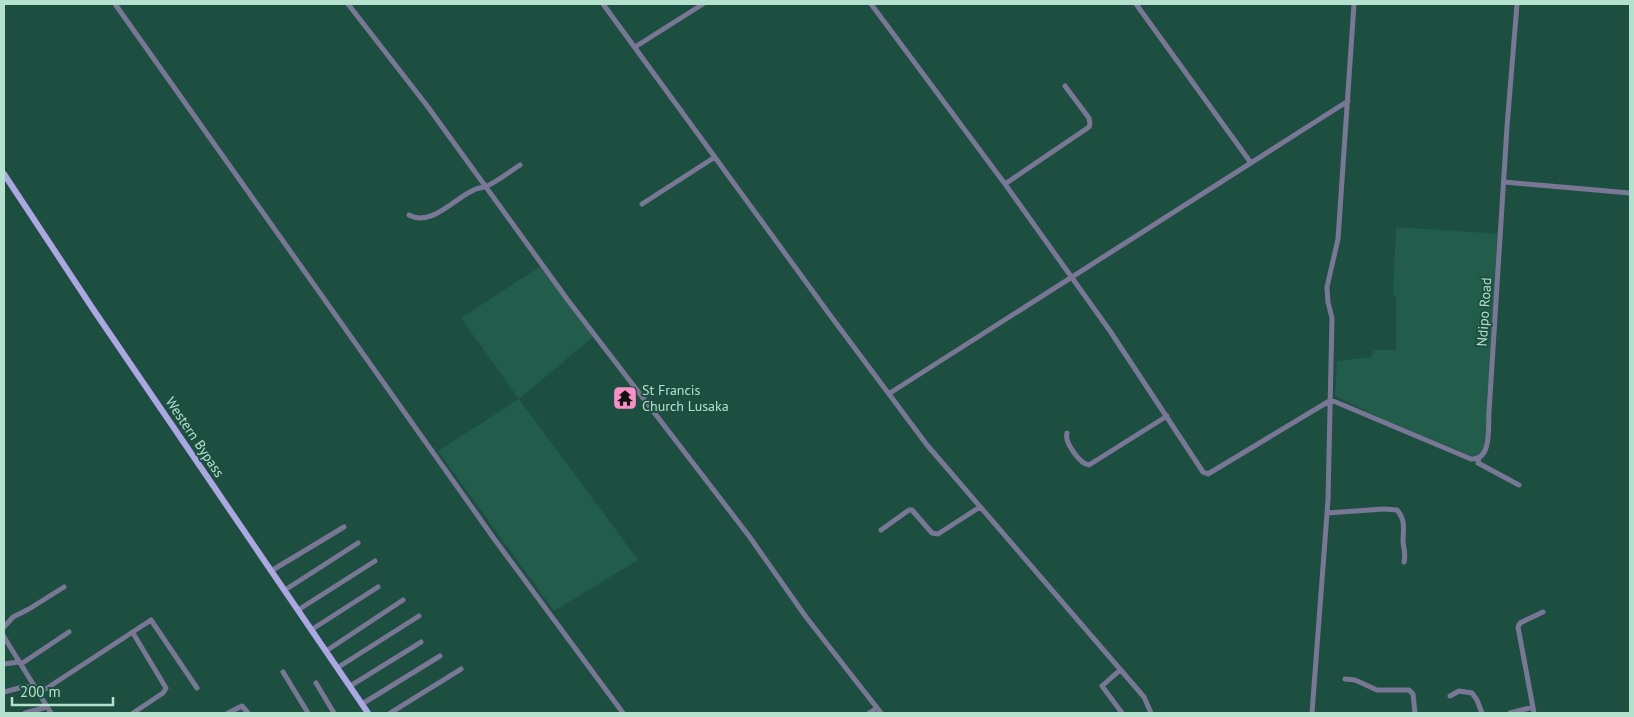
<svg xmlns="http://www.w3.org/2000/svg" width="1634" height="717" font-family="'PT Sans',sans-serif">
  <rect width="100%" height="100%" fill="#1c4f3f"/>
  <path fill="#225c4a" d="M1396,227L1501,234L1487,447L1477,458L1387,421L1335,396L1337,361L1371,357L1374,350H1396V295H1393Z
    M541,266L594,336L519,399L638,560L554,611L438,451L519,399L461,318Z"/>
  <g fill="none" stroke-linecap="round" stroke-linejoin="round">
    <path stroke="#797795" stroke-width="5" d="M115,4L495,540L623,713
      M348,4L428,107L567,299L749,536L806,617L881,713
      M603,4L830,315L927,445L1144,697L1151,713
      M871,4L1005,184L1110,331L1203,472L1208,474L1331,400L1471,459C1492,461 1488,427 1489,412L1507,127L1517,4
      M1136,4L1251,163
      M635,47L703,4
      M1504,182L1630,193
      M1005,184L1089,127L1090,124L1089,118L1065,86
      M642,204L715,157
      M409,215C431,227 454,199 472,191C476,188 482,188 487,186C498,181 509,172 520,165
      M890,393L1348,101
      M1067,433C1064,442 1080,464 1089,465L1167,416
      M1479,458L1478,463L1519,485
      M1327,513L1384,509L1397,510C1406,520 1403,530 1403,542C1404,549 1406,555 1404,562
      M881,530L909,510H912L932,533L938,534L980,507
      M271,571L344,527
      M285,590L358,543
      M298,610L375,561
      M4,627L13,617L29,609L64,587
      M311,630L378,587
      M133,633L166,688L163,693L133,713
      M4,637L51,713
      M326,651L403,600
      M4,664L19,662
      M21,664L69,632
      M337,668L419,616
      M1120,670L1102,686L1122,713
      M283,672L308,713
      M1345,679L1355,680L1377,690H1409L1413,694L1415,713
      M316,683L334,713
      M350,686L421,642
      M4,692L23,687H33
      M38,694L151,620L197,688
      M1450,696L1459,691L1472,693L1477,700L1482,713
      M362,704L440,656
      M25,713L47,707
      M228,713L242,706L248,713
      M390,713L461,669
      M869,713L877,708
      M1312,713L1328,500L1332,318L1328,302L1327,287L1338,239L1354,4
      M1510,713L1533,707
      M1534,713L1518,627L1520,623L1543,612"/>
    <path stroke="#aca6e3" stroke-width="6" d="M4,174L95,312L368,713"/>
  </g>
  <defs>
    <symbol id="temple-square" viewBox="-11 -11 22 22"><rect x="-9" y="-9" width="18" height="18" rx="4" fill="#fa8fc7" stroke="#1c4f3f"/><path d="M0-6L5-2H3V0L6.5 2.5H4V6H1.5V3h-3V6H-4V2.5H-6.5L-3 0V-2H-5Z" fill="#111"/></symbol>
  </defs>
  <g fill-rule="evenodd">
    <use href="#temple-square" x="611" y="384" width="28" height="28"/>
  </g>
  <g text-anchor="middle" stroke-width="4" stroke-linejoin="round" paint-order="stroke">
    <g font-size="14" fill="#b4e0ce" stroke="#1c4f3f">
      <text transform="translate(1484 312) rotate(-86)" y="5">Ndipo Road</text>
      <text transform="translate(195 437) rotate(56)" y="5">Western Bypass</text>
    </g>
    <g font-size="14" fill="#b4e0ce" stroke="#1c4f3f" text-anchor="start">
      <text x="642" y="395">St Francis<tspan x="642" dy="16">Church Lusaka</tspan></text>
    </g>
  </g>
  <rect width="1634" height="717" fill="none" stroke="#b4e0ce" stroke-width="10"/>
  <path d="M12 697v8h101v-8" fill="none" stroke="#b4e0ce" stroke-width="2.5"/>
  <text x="20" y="697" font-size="15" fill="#b4e0ce" stroke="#1c4f3f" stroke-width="4" paint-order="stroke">200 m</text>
</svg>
